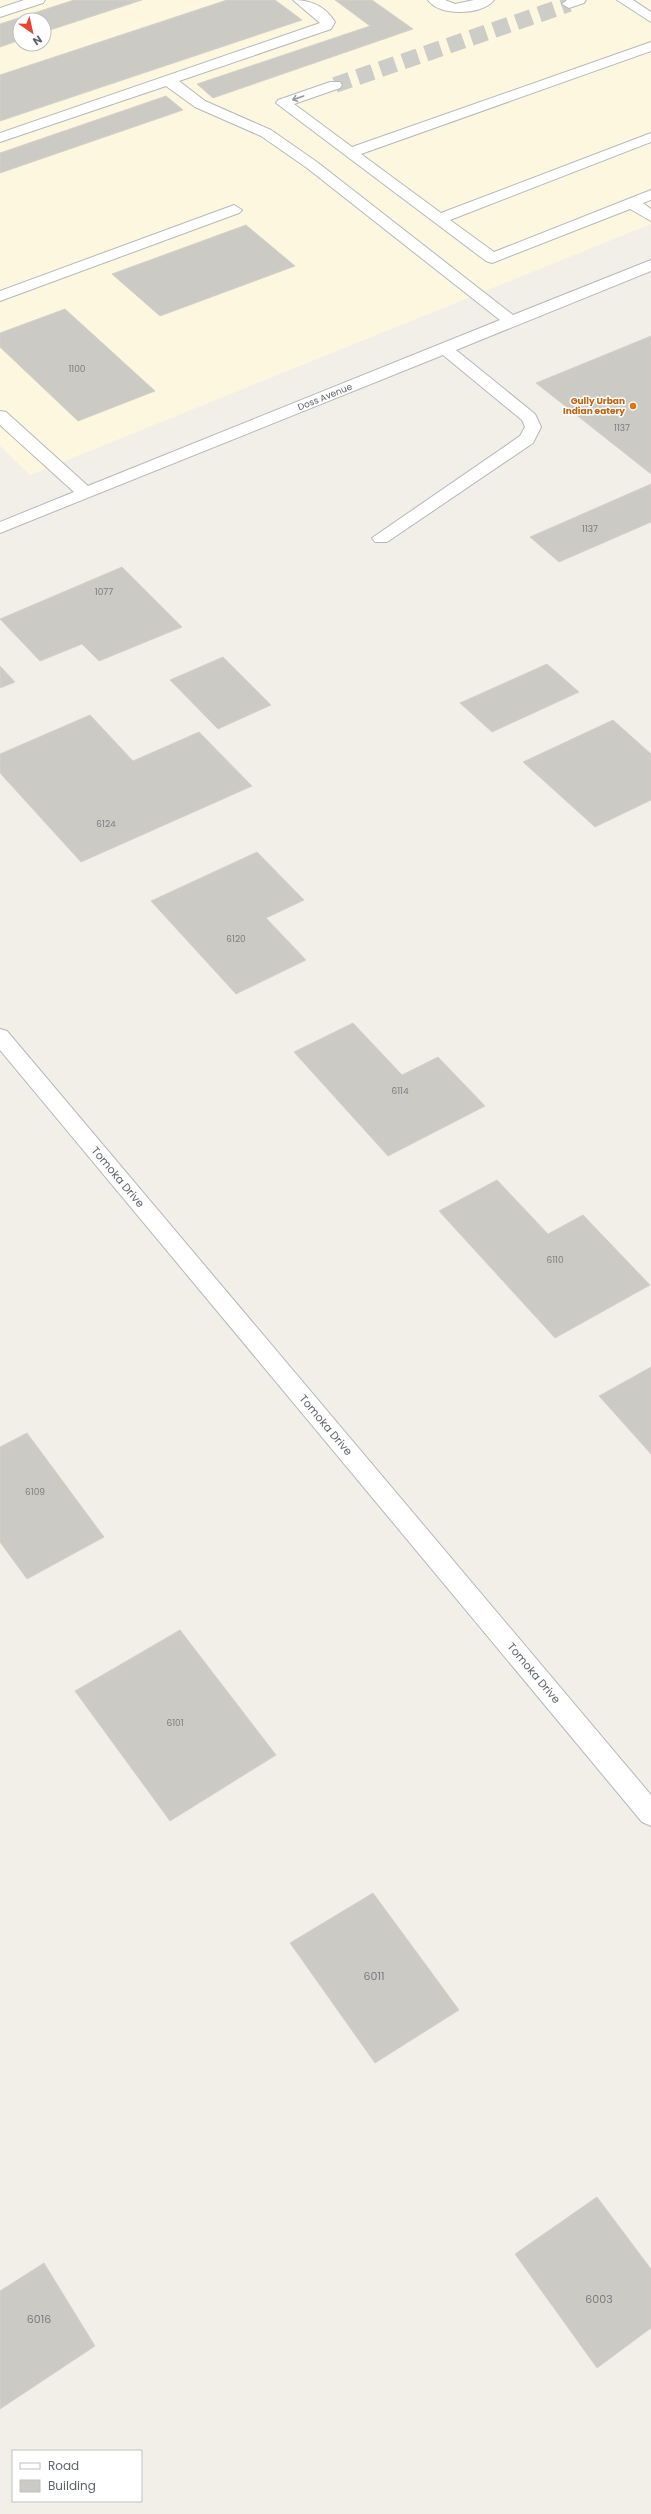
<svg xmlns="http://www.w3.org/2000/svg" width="651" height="2514" font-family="Poppins,sans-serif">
  <rect width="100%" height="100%" fill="#f1efe8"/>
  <path fill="#fef7e0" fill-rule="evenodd" d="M0,0H651V224L30,475L0,446ZM20,20H44V44H20Z"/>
  <path fill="#cccac5" stroke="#d6d1c6" d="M74,0H142L44,32V20H20V40L0,47V24Z
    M227,0H275L302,20L0,121V75Z
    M335,0H372L413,29L213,98L197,84L370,26Z
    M166,96L183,110L0,173V153Z
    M246,225L295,266L160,316L112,274Z
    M65,309L155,391L78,421L0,347V333Z
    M651,336V474L536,383Z
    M651,484V522L559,562L530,537Z
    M122,567L182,627L99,661L82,644L40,661L0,619Z
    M223,657L271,705L218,729L170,680Z
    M547,664L579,692L492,732L460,703Z
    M0,666L15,682L0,688Z
    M90,715L133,761L199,732L252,786L81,862L0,773V754Z
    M613,720L651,754V800L595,827L523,762Z
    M257,852L304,900L266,918L306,960L236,994L151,901Z
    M353,1023L402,1075L438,1057L485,1106L388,1156L294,1052Z
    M497,1180L548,1234L583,1215L650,1285L555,1338L439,1211Z
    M651,1367V1454L599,1396Z
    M27,1433L104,1537L27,1579L0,1542V1447Z
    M180,1630L276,1755L170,1821L75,1691Z
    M373,1893L459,2010L375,2063L290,1943Z
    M597,2197L651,2269V2328L597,2368L515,2254Z
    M44,2263L95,2346L0,2409V2291Z"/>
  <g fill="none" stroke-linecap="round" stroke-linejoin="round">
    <path stroke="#ccccc8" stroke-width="16" stroke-dasharray="16 8" stroke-linecap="butt" d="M335,85L569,4"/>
    <defs>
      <path id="minor" d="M24,0H45L43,3L0,17V8Z
        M293,0C311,0 325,6 335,22L331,29L179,81L205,101L271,130L317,162L513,315L651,260V271L456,350L535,414L541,427L533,443L387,542H375L372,538L520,436L525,427L522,420L443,355L0,533V522L74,492L0,425V411L6,412L88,486L500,320L307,168L261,136L195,107L166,86L0,142V133L320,23Z
        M428,0H445L455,4L474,0H494C483,15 439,17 428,0Z
        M567,0H586L584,3L569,8L562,4Z
        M617,0H633L651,12V22Z
        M651,42V51L361,154L441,213L651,133V142L450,220L494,252L651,190V200L643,203L651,209V221L630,209L492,263L486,261L276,103L278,100L330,82H340L342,85L340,88L294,104L352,147Z
        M234,205L242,210L239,213L0,301V291Z
        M0,1029L7,1031L651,1795V1826L642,1822L0,1050Z"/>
    </defs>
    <use href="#minor" stroke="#b5b8bc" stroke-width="2"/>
    <use href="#minor" fill="#fff" fill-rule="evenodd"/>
  </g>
  <defs><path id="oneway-shaft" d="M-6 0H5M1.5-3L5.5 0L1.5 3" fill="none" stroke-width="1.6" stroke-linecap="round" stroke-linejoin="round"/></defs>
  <use stroke="#979a9d" href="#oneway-shaft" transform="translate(298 98) rotate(161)"/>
  <circle fill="#e8710a" stroke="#fff" stroke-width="1.5" cx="633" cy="406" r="4"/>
  <g text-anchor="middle" stroke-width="3" stroke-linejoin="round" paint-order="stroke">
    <g font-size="9" fill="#7a7d7f">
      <text x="77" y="372">1100</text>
      <text x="622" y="431">1137</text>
      <text x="590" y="532">1137</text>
      <text x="104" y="595">1077</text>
      <text x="106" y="827">6124</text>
      <text x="236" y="942">6120</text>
      <text x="400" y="1094">6114</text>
      <text x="555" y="1263">6110</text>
      <text x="35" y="1495">6109</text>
      <text x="175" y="1726">6101</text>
    </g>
    <g font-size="9" fill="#5f6368" stroke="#fff">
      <text transform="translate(325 397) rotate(-22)" y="3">Doss Avenue</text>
    </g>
    <g font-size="9" font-weight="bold" fill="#c56008" stroke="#fff" text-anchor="end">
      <text x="625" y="404">Gully Urban<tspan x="625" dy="10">Indian eatery</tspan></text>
    </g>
    <g font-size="11" fill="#5f6368" stroke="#fff">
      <text transform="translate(118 1177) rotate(50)" y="4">Tomoka Drive</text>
      <text transform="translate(326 1425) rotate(50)" y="4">Tomoka Drive</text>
      <text transform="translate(534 1673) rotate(50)" y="4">Tomoka Drive</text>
    </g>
    <g font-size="11" fill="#7a7d7f">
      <text x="374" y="1980">6011</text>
      <text x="599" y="2303">6003</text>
      <text x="39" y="2323">6016</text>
    </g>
  </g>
  <rect x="12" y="2450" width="130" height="52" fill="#ffffff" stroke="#bfc1c3"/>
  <rect x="20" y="2463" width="20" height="6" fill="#ffffff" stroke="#bfc1c3"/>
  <text x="48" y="2470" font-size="12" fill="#5f6368">Road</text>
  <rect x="20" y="2480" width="20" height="12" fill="#cccac5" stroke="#bfc1c3"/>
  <text x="48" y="2490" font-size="12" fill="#5f6368">Building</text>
  <g transform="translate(32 32) rotate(146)"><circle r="19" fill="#ffffff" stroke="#bfc1c3"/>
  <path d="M0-3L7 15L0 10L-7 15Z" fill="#ea4335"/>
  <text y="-6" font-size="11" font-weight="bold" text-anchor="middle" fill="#5f6368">N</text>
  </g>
</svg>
